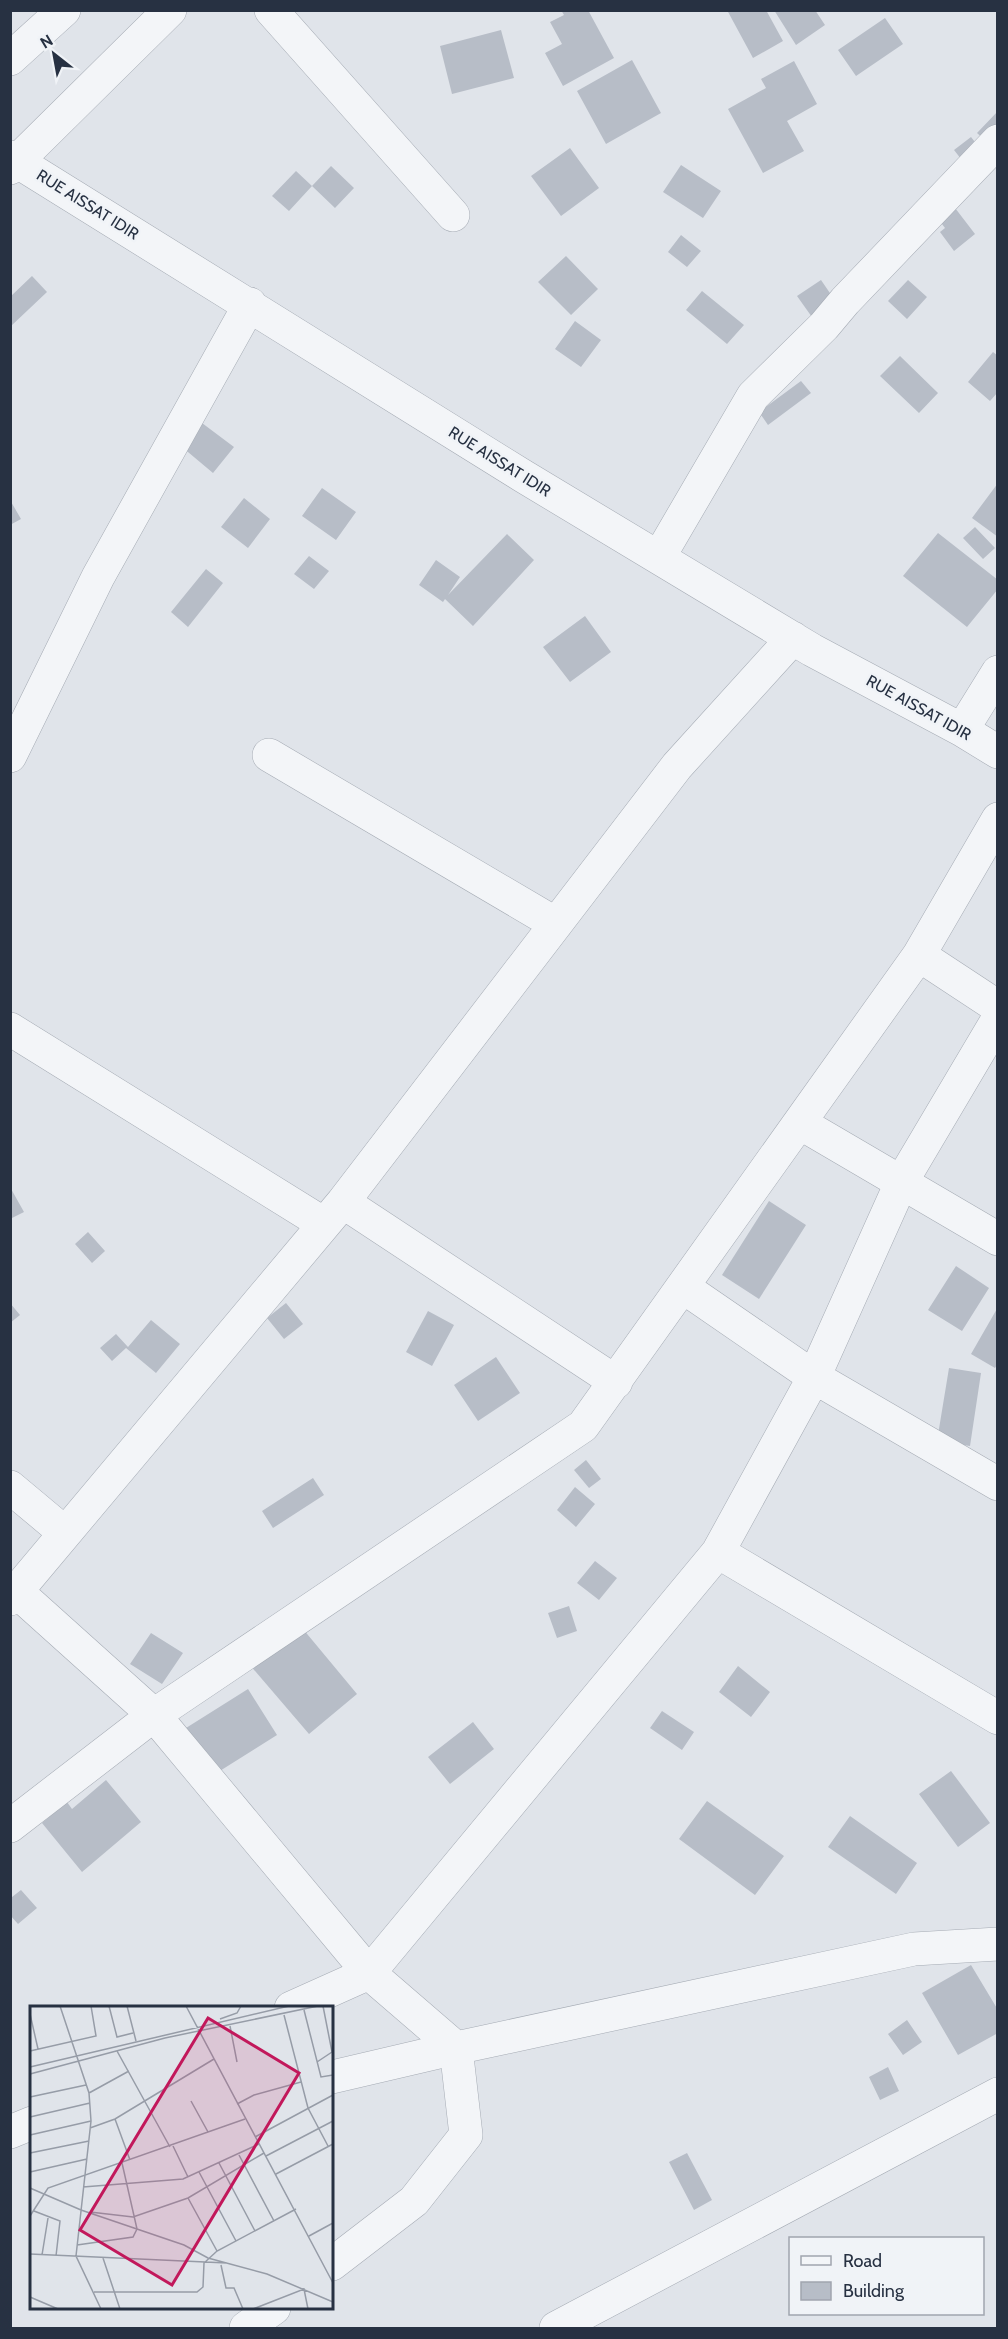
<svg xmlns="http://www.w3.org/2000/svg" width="1008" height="2339" font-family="Cabin,sans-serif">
  <rect width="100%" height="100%" fill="#e0e4ea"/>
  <path fill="#b7bdc7" d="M561,10H588L614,58L563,86L545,53L562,44L550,22L564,15Z
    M727,10H766L783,41L753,58Z
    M774,10H815L825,25L796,45Z
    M885,18L903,44L856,76L838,50Z
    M501,30L514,78L452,94L440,46Z
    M632,60L661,113L606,144L577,91Z
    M794,61L817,104L787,121L804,151L763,173L728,109L766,88L761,79Z
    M998,111V152L977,133Z
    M971,137L982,151L965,164L954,150Z
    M570,148L599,188L561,216L531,176Z
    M681,165L721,191L703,218L663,192Z
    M331,166L354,188L335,208L312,186Z
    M296,171L312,186L289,211L272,196Z
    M939,187L975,234L954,251L940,232L945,228L923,199Z
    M681,235L701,251L687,267L668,252Z
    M566,256L598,289L571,315L538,282Z
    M32,276L47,292L10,327V297Z
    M821,280L847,318L824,334L797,296Z
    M908,280L927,297L907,319L888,301Z
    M702,291L744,325L727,344L686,310Z
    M575,321L601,340L581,367L555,349Z
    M993,352L998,356V392L990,401L968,382Z
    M900,356L938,393L919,413L880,376Z
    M801,381L811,393L768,425L759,412Z
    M202,423L234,447L213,473L182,447Z
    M998,483V537L972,518Z
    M322,488L356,512L336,540L302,516Z
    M244,498L270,519L248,548L221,527Z
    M10,500L21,519L10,525Z
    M975,527L995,548L983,559L963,538Z
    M938,533L998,580V589L967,627L903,576Z
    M507,534L534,560L473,626L445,599L443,602L419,585L436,560L460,577L448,595Z
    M309,556L329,571L314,589L294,574Z
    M206,569L223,583L188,627L171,612Z
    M585,616L611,652L570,682L543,647Z
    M10,1187L24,1212L10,1219Z
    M769,1201L806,1225L759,1299L722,1275Z
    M88,1232L105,1251L92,1263L75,1244Z
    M956,1266L989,1288L962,1331L928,1310Z
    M10,1303L20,1315L10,1323Z
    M286,1303L303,1324L284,1339L267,1318Z
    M998,1307V1363L995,1368L971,1354Z
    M428,1311L454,1325L432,1366L406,1352Z
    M151,1320L180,1344L156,1373L126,1348L112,1361L100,1348L116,1334L128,1347Z
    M496,1357L520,1393L478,1421L454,1385Z
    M949,1368L981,1373L970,1446L937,1441Z
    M586,1460L601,1479L589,1488L574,1470Z
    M313,1478L324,1495L273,1528L262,1511Z
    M575,1487L595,1504L576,1527L557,1510Z
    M595,1561L617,1578L599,1600L577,1583Z
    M569,1606L577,1631L557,1638L548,1613Z
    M298,1623L357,1694L309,1734L249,1664Z
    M151,1633L183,1653L162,1684L130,1664Z
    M738,1666L770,1692L751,1717L719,1692Z
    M248,1689L277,1735L215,1774L186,1728Z
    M662,1711L694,1732L682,1750L650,1728Z
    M473,1722L494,1749L450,1784L428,1757Z
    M951,1771L990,1823L958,1847L919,1794Z
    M106,1780L141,1822L82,1872L42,1823L67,1802L72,1809Z
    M707,1801L784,1856L755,1895L679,1839Z
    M850,1816L917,1863L896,1894L828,1847Z
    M21,1890L37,1908L18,1924L10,1915V1895L12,1897Z
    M971,1965L998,2010V2033L958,2055L922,1993Z
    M907,2020L922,2042L903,2055L888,2034Z
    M888,2067L899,2091L880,2100L869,2077Z
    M687,2153L712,2200L694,2210L669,2162Z"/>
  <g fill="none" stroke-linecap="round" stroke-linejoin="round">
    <defs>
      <path id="minor" d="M271,10L453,215
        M10,59L64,10
        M10,157L523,476L812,650L962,730L998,752
        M10,168L170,10
        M659,557L753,396L824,326L845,301L998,141
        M962,730L998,672
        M269,755L556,924
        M10,756L98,577L250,304
        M919,955L998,1007
        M10,1029L324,1224
        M800,1123L998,1239
        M343,1202L616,1382
        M683,1287L814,1377L998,1484
        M10,1487L65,1533
        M718,1552L998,1718
        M16,1591L154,1715L369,1973L456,2048L466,2135L414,2201L332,2264
        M10,1599L343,1202L677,766L793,638
        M10,1826L154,1715L583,1426L919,955L998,819
        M291,2008L369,1973L718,1552L814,1377L902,1181L998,1019
        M332,2077L456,2048L914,1949L998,1944
        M10,2132L32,2123
        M246,2328L274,2308
        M556,2328L998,2094"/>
    </defs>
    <use href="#minor" stroke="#a5abb4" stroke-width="34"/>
    <use href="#minor" stroke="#f3f5f8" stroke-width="33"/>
  </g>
  <g text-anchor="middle" stroke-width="5" stroke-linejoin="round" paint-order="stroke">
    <g font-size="16" fill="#273142" stroke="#f0f3f7">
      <text transform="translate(88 204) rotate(32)" y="6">RUE AISSAT IDIR</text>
      <text transform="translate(500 461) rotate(32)" y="6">RUE AISSAT IDIR</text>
      <text transform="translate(919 707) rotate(29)" y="6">RUE AISSAT IDIR</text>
    </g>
  </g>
  <g transform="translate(30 2006)">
    <rect width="303" height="303" fill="#e0e4ea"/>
    <path fill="none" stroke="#969ca7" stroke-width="1.5" d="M30,0L59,87L61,115L46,250L71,303M79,0L87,31L103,27M97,0L106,35M156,0L303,277M274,4L291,71L303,69M0,8L8,43M254,9L278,102L298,140M190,13L207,7L211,0M200,20L207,56M0,45L66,30L61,0M87,45L140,141M287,56L302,46L293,0M0,61L259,0M0,68L135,32L288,0M59,87L99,65M0,91L56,79M161,95L178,126M207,98L224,89L271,76M0,111L60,97M85,113L100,154M60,122L85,113L184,53M0,129L61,115M225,131L303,89M143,140L158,171M0,147L59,135M209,149L244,215M236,150L303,115M189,157L225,225M0,166L57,153M169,166L206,235M246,168L303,138M53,181L153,173L229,138M0,182L51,204L154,239L178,252L237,268L303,296M158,192L187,245M4,205L30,215L26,250M60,206L103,211L158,192L234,147M0,210L18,182L215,113M279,230L303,217M47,239L103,231L107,223L92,157M0,248L197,257M12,249L18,212M73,252L90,303M191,259L196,282H204L213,303M64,286H167L173,281L174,257L187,245L266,203M0,291L28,303M223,303L274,283L278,303"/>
    <path fill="#c2185b" fill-opacity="0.15" stroke="#c2185b" stroke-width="3" d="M178,12L269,67L142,279L50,224Z"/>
    <rect width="303" height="303" fill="none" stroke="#273142" stroke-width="3"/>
  </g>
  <rect width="1008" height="2339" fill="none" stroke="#273142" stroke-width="24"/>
  <rect x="789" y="2237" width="195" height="78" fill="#f0f3f7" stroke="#a0a5af" stroke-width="1.5"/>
  <rect x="801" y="2256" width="30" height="9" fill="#f3f5f8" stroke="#a0a5af" stroke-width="1.5"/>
  <text x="843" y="2267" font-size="18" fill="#273142">Road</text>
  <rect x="801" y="2282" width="30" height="18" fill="#b7bdc7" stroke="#a0a5af" stroke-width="1.5"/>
  <text x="843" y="2297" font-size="18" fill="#273142">Building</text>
  <g transform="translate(54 54) rotate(329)" stroke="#f0f3f7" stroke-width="4.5" paint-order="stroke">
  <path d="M0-4.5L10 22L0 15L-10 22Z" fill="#273142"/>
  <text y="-9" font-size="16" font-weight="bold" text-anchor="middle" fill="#273142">N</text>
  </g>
</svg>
